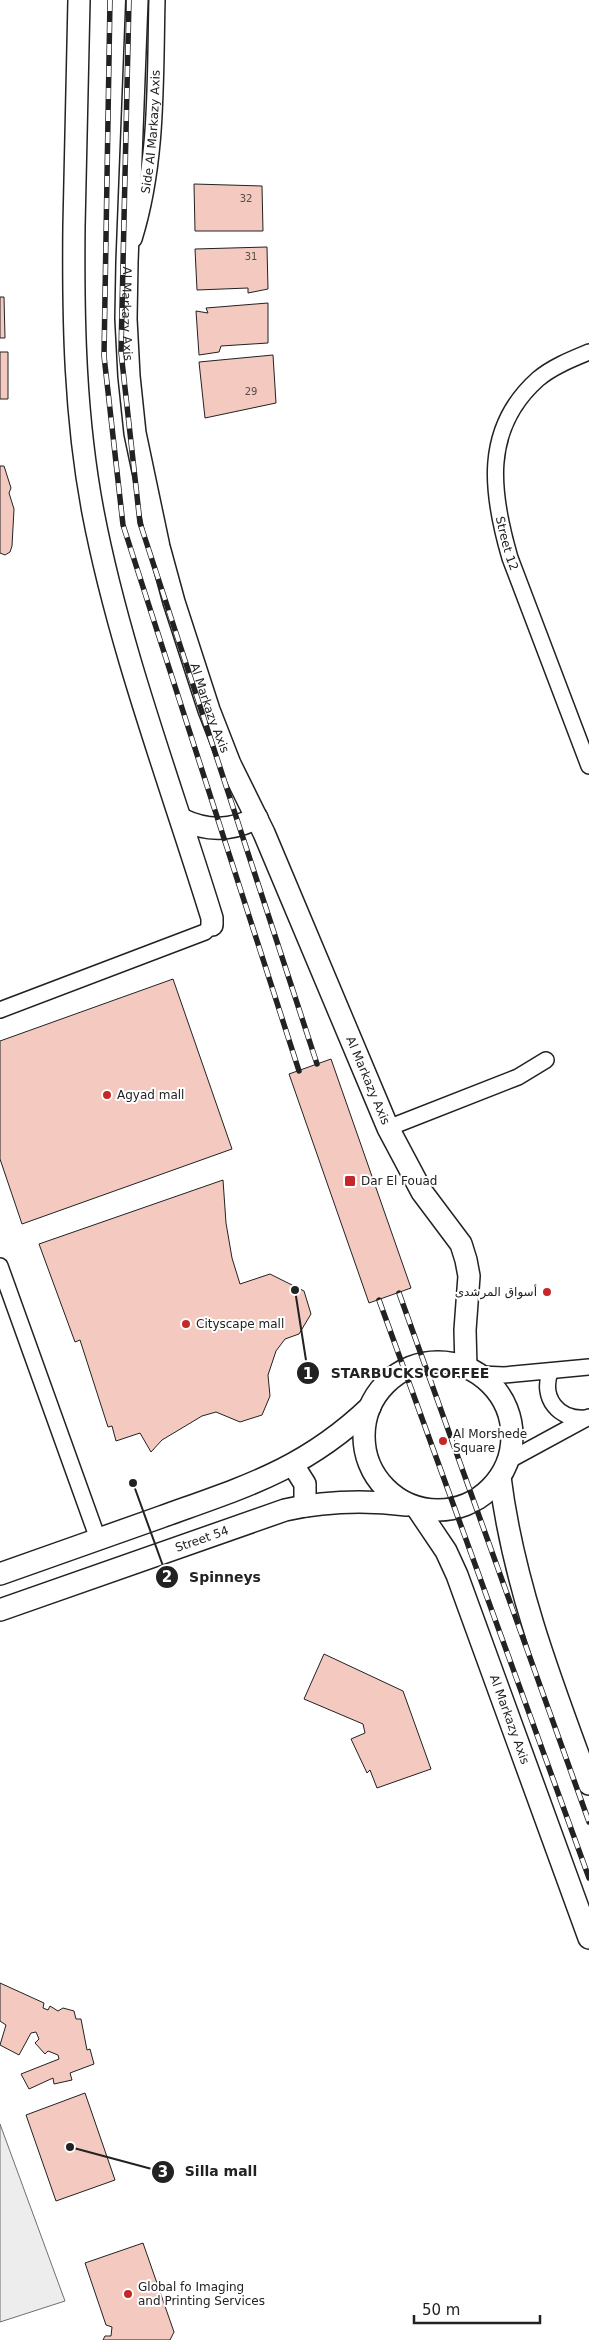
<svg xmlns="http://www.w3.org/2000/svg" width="589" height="2340" font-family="'DejaVu Sans',Vazirmatn,sans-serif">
  <rect width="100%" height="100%" fill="#fff"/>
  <path fill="#ededed" stroke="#6f6f6f" d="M0,2124L65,2301L0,2322Z"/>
  <path fill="#f3c9c0" stroke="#222" d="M194,184L262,186L263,231H195Z
    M267,247L268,289L248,293V288L197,290L195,249Z
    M0,297H4L5,338H0Z
    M268,303V343L221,346L219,352L199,355L196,311L208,313L206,308Z
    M0,352H8V399H0Z
    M273,355L276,403L205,418L199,362Z
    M0,466H4L11,488L9,493L14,509L12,546L10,552L5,555L0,553Z
    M173,979L232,1149L22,1224L0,1159V1041Z
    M331,1059L411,1288L369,1303L289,1074Z
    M223,1180L226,1223L232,1258L240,1284L270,1274L304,1291L311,1314L299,1334L285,1339L276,1351L268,1375L270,1396L262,1415L240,1422L216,1412L202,1416L162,1440L151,1452L140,1433L116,1441L112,1426L108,1427L80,1340L75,1342L39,1244Z
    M324,1654L403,1691L431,1769L377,1788L370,1770L367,1773L351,1739L365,1733L363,1724L304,1699Z
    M0,1983L44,2003L43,2008L48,2010L50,2006L58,2011L63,2008L74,2011L76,2019H81L87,2050L90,2049L94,2064L70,2073L72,2080L54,2084L53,2078L29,2089L21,2074L59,2059L58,2055L48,2051L45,2054L35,2043L39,2039L36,2032L31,2033L19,2055L0,2045L6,2025L0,2021Z
    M85,2093L115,2180L56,2201L26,2115Z
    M143,2243L174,2332L170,2340H103L105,2336H111L112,2327L106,2325L85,2263Z"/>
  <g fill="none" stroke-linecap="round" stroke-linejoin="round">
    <defs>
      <g id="street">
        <path id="s1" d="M134,239C158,162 155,80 157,0"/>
        <path id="s2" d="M589,352C572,359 552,367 538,379C482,429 491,493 510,558L589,766"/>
        <path d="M0,1010L205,932L212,925"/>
        <path d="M388,1128L518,1077L546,1060"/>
        <path d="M0,1266L98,1539"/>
        <path d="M550,1372C541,1398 558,1420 586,1418"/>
        <path d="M480,1374L504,1375L589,1367"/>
        <path d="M508,1461L589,1417"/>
      </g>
      <g id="secondary">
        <path d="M79,0C77,75 75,150 74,226C73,322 75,417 93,512C119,648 171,785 212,918V925"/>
        <path id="s3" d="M137,0L127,262L126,319L129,376L135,433L159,547L174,602L209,710L230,764L264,833L388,1128L422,1192L461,1244L466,1260L469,1276L465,1330L466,1368"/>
        <path d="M181,819C208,832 231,831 257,818"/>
        <circle cx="438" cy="1436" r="74"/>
        <path d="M293,1465L305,1484V1506"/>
        <path d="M500,1477C513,1583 552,1684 589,1784"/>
        <path id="s4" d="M417,1508L446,1551L457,1575L589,1938"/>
        <path d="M0,1574C54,1555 107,1536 161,1517C244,1487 304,1470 370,1407"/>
        <path id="s5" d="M0,1610L285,1510C326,1501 365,1500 407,1505"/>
      </g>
    </defs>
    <use href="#street" stroke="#222" stroke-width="18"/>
    <use href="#secondary" stroke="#222" stroke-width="24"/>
    <use href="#street" stroke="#fff" stroke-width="15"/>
    <use href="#secondary" stroke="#fff" stroke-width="21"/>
    <defs>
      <path id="rail" d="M110,0L104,356L123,525L299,1071
        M129,0L121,352L140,523L317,1064
        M399,1293L589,1822
        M379,1300L589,1878"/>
    </defs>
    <use href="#rail" stroke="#222" stroke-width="5.5"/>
    <use href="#rail" stroke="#fff" stroke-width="4" stroke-dasharray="11" stroke-linecap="butt"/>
  </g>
  <g fill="#c62828" stroke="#fff" stroke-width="2">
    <circle cx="107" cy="1095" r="5"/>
    <rect x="344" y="1175" width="12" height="12" rx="2.5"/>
    <circle cx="547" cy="1292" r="5"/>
    <circle cx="186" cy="1324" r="5"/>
    <circle cx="443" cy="1441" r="5"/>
    <circle cx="128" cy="2294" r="5"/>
  </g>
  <g text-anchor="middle" stroke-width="4" stroke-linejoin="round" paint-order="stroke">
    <g font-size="10" fill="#564c4a">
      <text x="246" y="202">32</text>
      <text x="251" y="260">31</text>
      <text x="251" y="395">29</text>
    </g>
    <g font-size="12" fill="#222" stroke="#fff">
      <text dy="4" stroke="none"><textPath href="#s1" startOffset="109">Side Al Markazy Axis</textPath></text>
      <text dy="4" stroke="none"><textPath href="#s3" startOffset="314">Al Markazy Axis</textPath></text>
      <text dy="4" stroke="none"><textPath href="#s2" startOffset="236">Street 12</textPath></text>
      <text dy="4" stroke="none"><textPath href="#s3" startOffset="719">Al Markazy Axis</textPath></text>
      <text dy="4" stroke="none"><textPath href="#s3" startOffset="1124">Al Markazy Axis</textPath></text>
      <text dy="4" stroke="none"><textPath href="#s5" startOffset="214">Street 54</textPath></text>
      <text dy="4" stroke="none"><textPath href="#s4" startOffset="232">Al Markazy Axis</textPath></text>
    </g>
    <g font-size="12" fill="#222" stroke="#fff" text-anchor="start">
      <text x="117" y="1099">Agyad mall</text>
      <text x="361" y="1185">Dar El Fouad</text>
      <text x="537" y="1296" text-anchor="end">أسواق المرشدى</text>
      <text x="196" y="1328">Cityscape mall</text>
      <text x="453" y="1438">Al Morshede<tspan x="453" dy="14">Square</tspan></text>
      <text x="138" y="2291">Global fo Imaging<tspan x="138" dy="14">and Printing Services</tspan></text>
    </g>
  </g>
  <path fill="none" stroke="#222" stroke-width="2" d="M295 1290L308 1373M133 1483L167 1577M70 2147L163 2172"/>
  <g fill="#222" stroke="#fff" stroke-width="2">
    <circle cx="295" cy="1290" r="5"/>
    <circle cx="133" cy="1483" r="5"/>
    <circle cx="70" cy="2147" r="5"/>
    <circle cx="308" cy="1373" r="12"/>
    <circle cx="167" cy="1577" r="12"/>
    <circle cx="163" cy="2172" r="12"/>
  </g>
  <g font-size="15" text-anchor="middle" font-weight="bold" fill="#fff">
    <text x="308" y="1379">1</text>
    <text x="167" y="1582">2</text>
    <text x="163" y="2177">3</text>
  </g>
  <g font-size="14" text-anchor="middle" font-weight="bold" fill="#222" stroke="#fff" stroke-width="4" stroke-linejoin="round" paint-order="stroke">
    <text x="410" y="1378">STARBUCKS COFFEE</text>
    <text x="225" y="1582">Spinneys</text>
    <text x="221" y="2176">Silla mall</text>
  </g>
  <path d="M414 2315v8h126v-8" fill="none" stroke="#222222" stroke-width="2.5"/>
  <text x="422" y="2315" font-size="15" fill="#222222" stroke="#ffffff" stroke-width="4" paint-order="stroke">50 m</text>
</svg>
